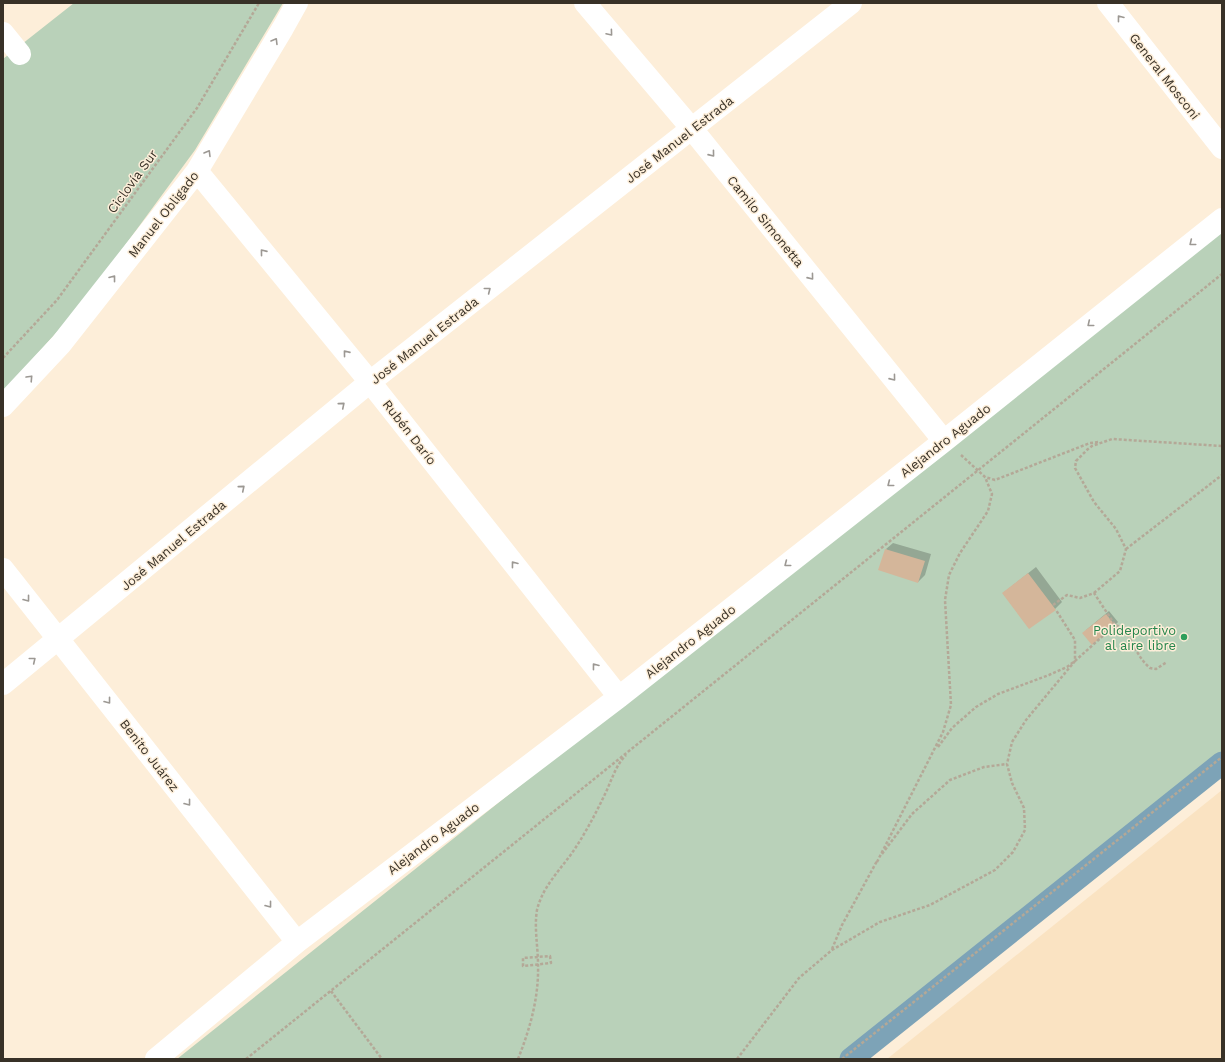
<svg xmlns="http://www.w3.org/2000/svg" width="1225" height="1062" font-family="'Work Sans',sans-serif">
  <rect width="100%" height="100%" fill="#fdeed9"/>
  <path fill="#fae3c2" d="M1222,790V1059H887Z"/>
  <path fill="#b9d1b9" d="M74,3H283L195,150L82,304L3,392V59Z
    M1222,226V773L862,1059H177Z"/>
  <path fill="#0003" d="M893,543L931,554L925,575L918,582L886,549Z
    M1036,567L1062,602L1055,609L1029,628L1003,593Z
    M1109,611L1118,622L1115,625L1086,630Z"/>
  <g fill="none" stroke-linecap="round" stroke-linejoin="round">
    <path stroke="#7da3b7" stroke-width="23" d="M851,1059L1222,763"/>
  </g>
  <path fill="#d4b69a" d="M885,549L925,561L918,583L878,570Z
    M1028,573L1056,610L1029,629L1002,593Z
    M1106,614L1115,625L1092,645L1082,633Z"/>
  <g fill="none" stroke-linecap="round" stroke-linejoin="round">
    <path stroke="#b4a897" stroke-width="2.5" stroke-dasharray="3 2" stroke-linecap="butt" d="M3,358L57,300L197,108L259,3
      M961,455L985,477L995,480L1090,443L1099,442
      M1126,549L1222,475
      M1094,593L1120,571L1126,549L1116,529L1094,502L1075,468L1076,461L1088,449L1092,446L1112,439L1222,446
      M1053,605L1067,595L1080,598L1094,593L1115,625
      M938,747L952,728L976,707L998,694L1049,675L1067,667L1075,661L1115,625C1128,629 1130,640 1136,650C1140,657 1144,663 1150,668L1156,669L1167,662
      M882,854L912,814L950,780L984,767L1007,764
      M877,862L943,732L951,705L945,600L949,575L960,553L988,511L992,494L985,477
      M832,949L842,925L877,861
      M550,956L551,963L523,966V958Z
      M331,991L382,1059
      M246,1059L1222,274
      M518,1059C530,1029 539,997 538,965C538,946 534,928 537,910C542,888 559,871 572,853C585,834 596,813 606,792C612,779 616,765 626,755
      M737,1059L799,978L832,950L880,922L930,905L995,870L1013,852L1025,830L1024,808L1012,783L1007,764L1012,742L1026,720L1075,661V640L1056,610
      M842,1059L1222,757"/>
    <path stroke="#fff" stroke-width="22" d="M585,3L692,129L944,441
      M1108,3L1222,148
      M3,33L20,54
      M197,171L370,382L619,697
      M3,406L61,344L197,171L283,28L297,3
      M3,569L297,942
      M3,684L370,382L851,3
      M156,1059L297,942L619,697L944,441L1222,219"/>
  </g>
  <defs><path id="oneway-chevron" d="M-2-3.5L2.5 0L-2 3.5" fill="none" stroke-width="1.6" stroke-linecap="round" stroke-linejoin="round"/></defs>
  <g stroke="#9c9893">
    <use href="#oneway-chevron" transform="translate(1120 18) rotate(-128)"/>
    <use href="#oneway-chevron" transform="translate(610 33) rotate(50)"/>
    <use href="#oneway-chevron" transform="translate(275 41) rotate(-59)"/>
    <use href="#oneway-chevron" transform="translate(208 153) rotate(-59)"/>
    <use href="#oneway-chevron" transform="translate(712 154) rotate(51)"/>
    <use href="#oneway-chevron" transform="translate(1192 243) rotate(141)"/>
    <use href="#oneway-chevron" transform="translate(263 252) rotate(-129)"/>
    <use href="#oneway-chevron" transform="translate(811 277) rotate(51)"/>
    <use href="#oneway-chevron" transform="translate(113 278) rotate(-52)"/>
    <use href="#oneway-chevron" transform="translate(488 290) rotate(-38)"/>
    <use href="#oneway-chevron" transform="translate(1090 324) rotate(141)"/>
    <use href="#oneway-chevron" transform="translate(346 353) rotate(-129)"/>
    <use href="#oneway-chevron" transform="translate(30 378) rotate(-47)"/>
    <use href="#oneway-chevron" transform="translate(893 378) rotate(51)"/>
    <use href="#oneway-chevron" transform="translate(342 405) rotate(-40)"/>
    <use href="#oneway-chevron" transform="translate(890 484) rotate(142)"/>
    <use href="#oneway-chevron" transform="translate(242 488) rotate(-40)"/>
    <use href="#oneway-chevron" transform="translate(514 564) rotate(-128)"/>
    <use href="#oneway-chevron" transform="translate(787 564) rotate(142)"/>
    <use href="#oneway-chevron" transform="translate(27 599) rotate(52)"/>
    <use href="#oneway-chevron" transform="translate(33 660) rotate(-39)"/>
    <use href="#oneway-chevron" transform="translate(595 666) rotate(-128)"/>
    <use href="#oneway-chevron" transform="translate(108 701) rotate(52)"/>
    <use href="#oneway-chevron" transform="translate(188 803) rotate(52)"/>
    <use href="#oneway-chevron" transform="translate(269 905) rotate(52)"/>
  </g>
  <circle fill="#2e9e5b" stroke="#fdeed9" stroke-width="1.5" cx="1184" cy="637" r="4"/>
  <g text-anchor="middle" stroke-width="3" stroke-linejoin="round" paint-order="stroke">
    <g font-size="13" fill="#383127" stroke="#fdeed9">
      <text transform="translate(1165 76) rotate(52)" y="5">General Mosconi</text>
      <text transform="translate(679 139) rotate(-38)" y="5">José Manuel Estrada</text>
      <text transform="translate(132 181) rotate(-54)" y="5">Ciclovía Sur</text>
      <text transform="translate(163 214) rotate(-52)" y="5">Manuel Obligado</text>
      <text transform="translate(766 221) rotate(51)" y="5">Camilo Simonetta</text>
      <text transform="translate(424 340) rotate(-38)" y="5">José Manuel Estrada</text>
      <text transform="translate(410 432) rotate(52)" y="5">Rubén Darío</text>
      <text transform="translate(945 440) rotate(-38)" y="5">Alejandro Aguado</text>
      <text transform="translate(173 545) rotate(-40)" y="5">José Manuel Estrada</text>
      <text transform="translate(690 641) rotate(-38)" y="5">Alejandro Aguado</text>
      <text transform="translate(150 755) rotate(52)" y="5">Benito Juárez</text>
      <text transform="translate(433 838) rotate(-37)" y="5">Alejandro Aguado</text>
    </g>
    <g font-size="13" fill="#27864d" stroke="#fdeed9" text-anchor="end">
      <text x="1176" y="635">Polideportivo<tspan x="1176" dy="15">al aire libre</tspan></text>
    </g>
  </g>
  <rect width="1225" height="1062" fill="none" stroke="#383127" stroke-width="8"/>
</svg>
